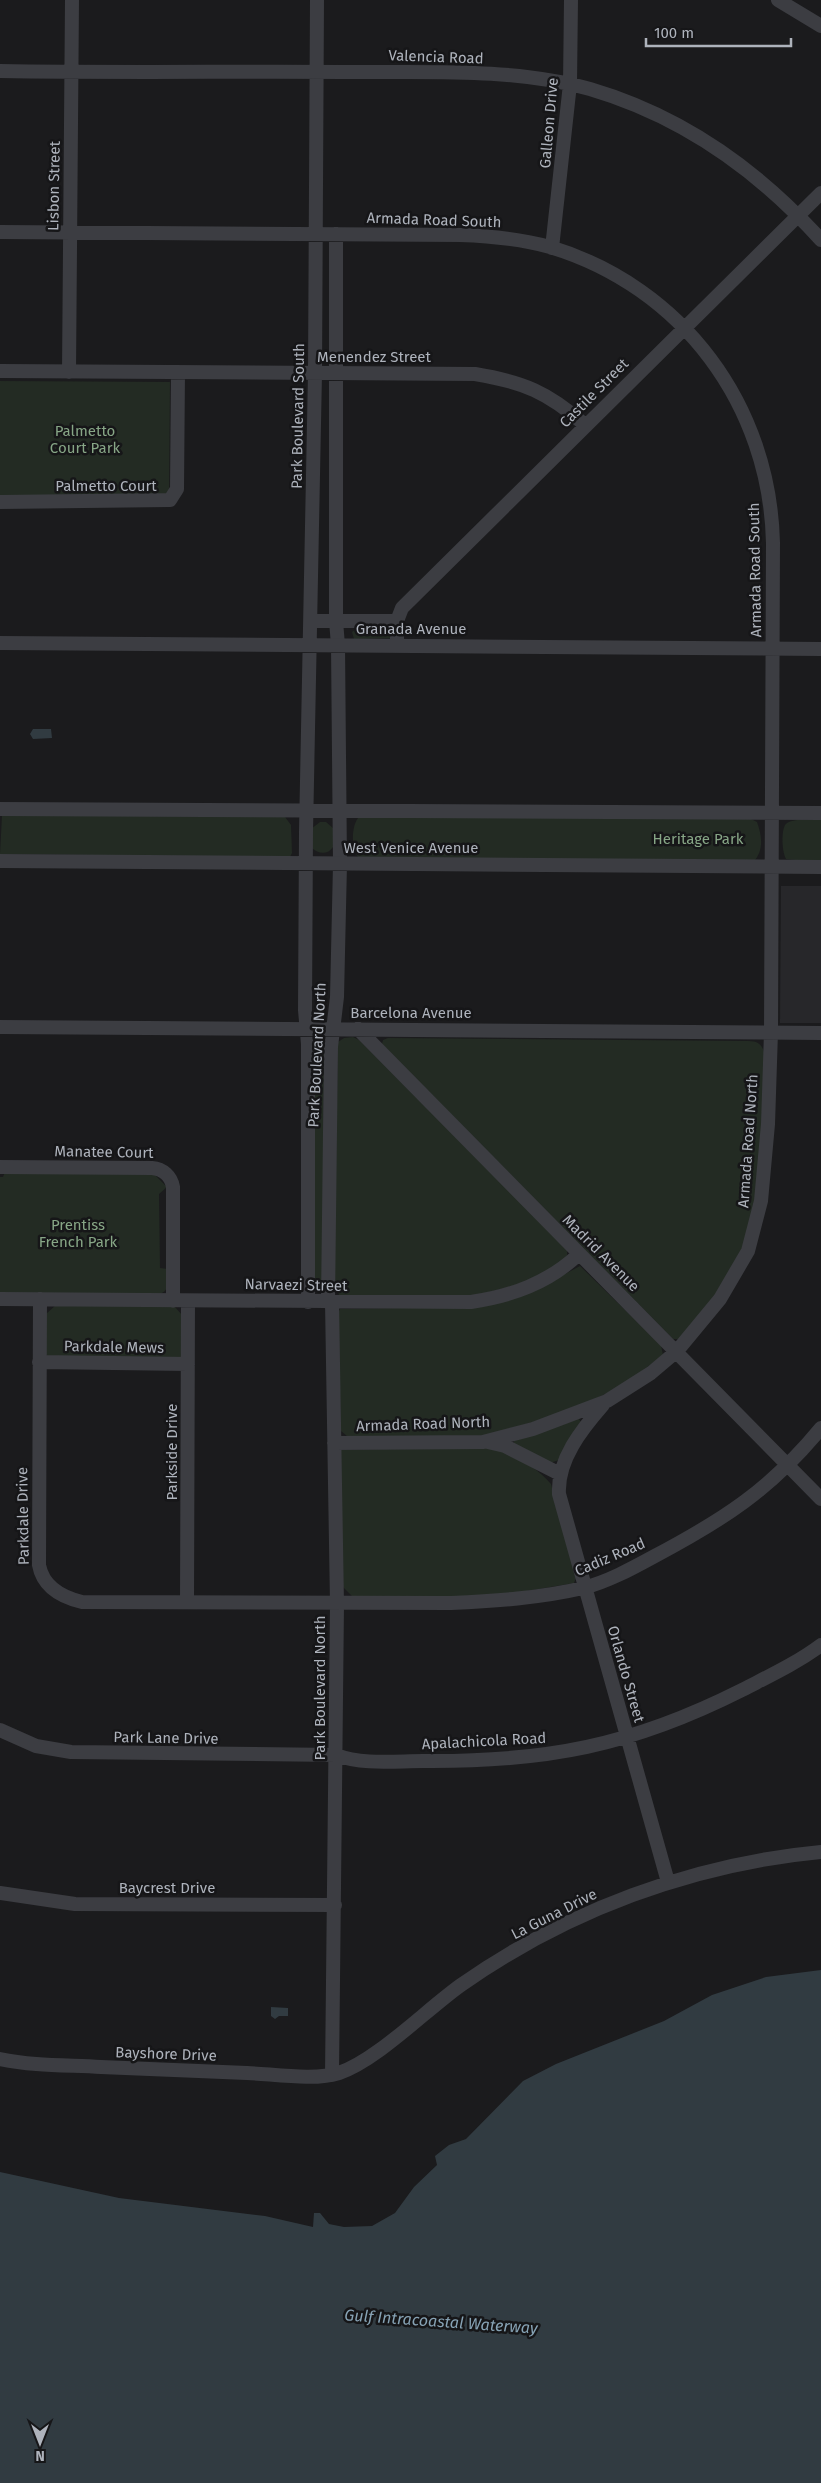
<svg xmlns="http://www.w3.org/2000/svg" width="821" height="2483" font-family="'Fira Sans',sans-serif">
  <rect width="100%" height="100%" fill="#1b1b1d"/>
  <path fill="#27272a" d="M781,886H821V1023H780Z"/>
  <path fill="#232b23" d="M0,381L170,382L169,499L0,498Z
    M356,629H389L391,630L393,638L354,639L352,632Z
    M2,815L285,817L291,825L292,853L290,857L0,854Z
    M359,817L749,818L757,822C762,836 764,850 754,861L358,857C351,849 351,825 359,817Z
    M797,820H821V863L786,859C782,852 781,832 785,825C788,821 792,821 797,820Z
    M320,822H326L333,828V847C328,855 318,854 312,848L311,829Z
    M353,1037L359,1040L567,1249V1258L529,1282L469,1297L339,1295L334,1284L338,1042L344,1038Z
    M388,1038L748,1041C757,1041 762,1044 764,1052L761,1169L748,1240L723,1287L680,1339H673L382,1044L383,1040Z
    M321,1046L324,1047L323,1287L318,1289L314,1288L315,1051Z
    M5,1172L154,1174L167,1187L159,1194L160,1268L168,1269C168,1279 171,1290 160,1294H0V1177H3Z
    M580,1266L661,1345L663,1355L624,1385L566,1413L479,1437L347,1436L341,1431L338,1313L340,1309L395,1308L548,1283Z
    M56,1305L174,1306L183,1316L184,1358L48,1357L46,1354V1314Z
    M578,1418L582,1423L559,1460L550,1463L514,1444V1441Z
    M463,1447C473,1447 485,1447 495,1449C514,1452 538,1469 551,1484L576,1578L574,1583L492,1597L354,1598L342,1586L340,1452L341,1450Z"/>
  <path fill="#313b41" d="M33,729H51L52,738L33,739L30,734Z
    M821,1970V2483H0V2172L119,2198L265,2216L313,2227L314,2213H320L329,2224L344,2227L372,2226L395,2213L414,2187L437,2165L435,2156L449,2145L466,2139L523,2081L556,2064L664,2021L712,1995L766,1977Z
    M271,2007L288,2008V2016H279L275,2019L271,2016Z"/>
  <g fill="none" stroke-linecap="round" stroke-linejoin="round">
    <path stroke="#3c3d42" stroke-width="14" d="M778,0L821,26
      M0,71C121,73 242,71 363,72C435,72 521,69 590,89C682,116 757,169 821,240
      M0,232L460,235C490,236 521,239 550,247C683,287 770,406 773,543L771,1032L768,1124L761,1201L748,1251L720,1299L677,1351L651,1373L607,1401L533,1429L483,1442L334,1443
      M552,248L570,84L571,0
      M0,371L475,374C523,382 548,392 585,425
      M69,372L72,0
      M0,502L170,500L177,489L178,372
      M311,621H397
      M0,643L821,649
      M397,645V621L402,608L821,193
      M0,809L821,813
      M0,861L821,867
      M0,1027L821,1033
      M358,1029L821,1499
      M0,1167L152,1168C163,1169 171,1176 173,1187V1301
      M0,1299L471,1302C512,1296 548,1283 579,1254
      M40,1299L39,1565C43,1587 61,1597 82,1602L451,1603C495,1601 540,1598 583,1588C607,1582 631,1569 653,1557C723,1520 770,1490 821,1428
      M308,1302V1044L305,1010L306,832L315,373L317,0
      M328,1302L331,1047L337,997L340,864L338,645L336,621V234
      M39,1362L188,1364
      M603,1405C582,1429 557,1460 559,1494L668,1882
      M488,1442L505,1446L560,1474
      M187,1602L188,1301
      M0,1730L36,1746L71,1752L336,1755C363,1765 395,1761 423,1761C546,1762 631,1746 742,1690C769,1676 797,1663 821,1645
      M0,1893L75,1904L335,1905
      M0,2059C33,2066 67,2065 101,2067C150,2069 198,2071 247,2073C273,2074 315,2081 339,2073C377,2060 426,2010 461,1985C566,1911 692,1864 821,1852
      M332,2075L337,1604L332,1302"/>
  </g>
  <g text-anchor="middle" stroke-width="5" stroke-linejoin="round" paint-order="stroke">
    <g font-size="15" fill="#aeb3bc" stroke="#161618">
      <text transform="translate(436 57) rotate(2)" y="5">Valencia Road</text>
      <text transform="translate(549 123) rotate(-85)" y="5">Galleon Drive</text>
      <text transform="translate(54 186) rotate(-89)" y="5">Lisbon Street</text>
      <text transform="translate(434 220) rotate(2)" y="5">Armada Road South</text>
      <text x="374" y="362">Menendez Street</text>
      <text transform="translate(594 393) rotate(-45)" y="5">Castile Street</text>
      <text transform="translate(298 416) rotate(-89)" y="5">Park Boulevard South</text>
      <text x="106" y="491">Palmetto Court</text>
      <text transform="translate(755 570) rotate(-91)" y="5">Armada Road South</text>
      <text x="411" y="634">Granada Avenue</text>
      <text x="411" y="853">West Venice Avenue</text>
      <text x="411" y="1018">Barcelona Avenue</text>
      <text transform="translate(317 1055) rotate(-87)" y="5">Park Boulevard North</text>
      <text transform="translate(748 1141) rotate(-86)" y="5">Armada Road North</text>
      <text transform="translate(104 1152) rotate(1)" y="5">Manatee Court</text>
      <text transform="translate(601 1253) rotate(45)" y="5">Madrid Avenue</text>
      <text transform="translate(296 1285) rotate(1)" y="5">Narvaezi Street</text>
      <text transform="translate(114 1347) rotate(1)" y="5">Parkdale Mews</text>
      <text transform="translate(423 1424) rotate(-2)" y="5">Armada Road North</text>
      <text transform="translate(172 1452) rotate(-90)" y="5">Parkside Drive</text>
      <text transform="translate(23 1516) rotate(-91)" y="5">Parkdale Drive</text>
      <text transform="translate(610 1557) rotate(-23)" y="5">Cadiz Road</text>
      <text transform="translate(626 1674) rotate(74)" y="5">Orlando Street</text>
      <text transform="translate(320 1688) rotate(-90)" y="5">Park Boulevard North</text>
      <text transform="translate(166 1738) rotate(1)" y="5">Park Lane Drive</text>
      <text transform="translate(484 1741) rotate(-3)" y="5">Apalachicola Road</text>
      <text x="167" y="1893">Baycrest Drive</text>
      <text transform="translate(554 1914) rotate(-27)" y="5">La Guna Drive</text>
      <text transform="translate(166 2054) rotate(2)" y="5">Bayshore Drive</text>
    </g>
    <g font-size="15" fill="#87a686" stroke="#161618">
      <text x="85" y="436">Palmetto<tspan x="85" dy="17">Court Park</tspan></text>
      <text x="698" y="844">Heritage Park</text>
      <text x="78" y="1230">Prentiss<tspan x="78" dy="17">French Park</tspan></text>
    </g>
    <g font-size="16" font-style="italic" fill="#87a3b5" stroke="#161618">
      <text transform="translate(441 2321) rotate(4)" y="6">Gulf Intracoastal Waterway</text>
    </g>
  </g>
  <g transform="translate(40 2443) rotate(180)" stroke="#161618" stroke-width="4" paint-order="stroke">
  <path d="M0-4L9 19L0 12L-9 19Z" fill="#aeb3bc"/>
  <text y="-8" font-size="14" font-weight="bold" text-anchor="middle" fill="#aeb3bc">N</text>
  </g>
  <path d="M646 38v8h145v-8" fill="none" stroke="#aeb3bc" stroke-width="2.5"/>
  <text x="654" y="38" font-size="15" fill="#aeb3bc" stroke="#161618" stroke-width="4" paint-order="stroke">100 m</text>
</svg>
